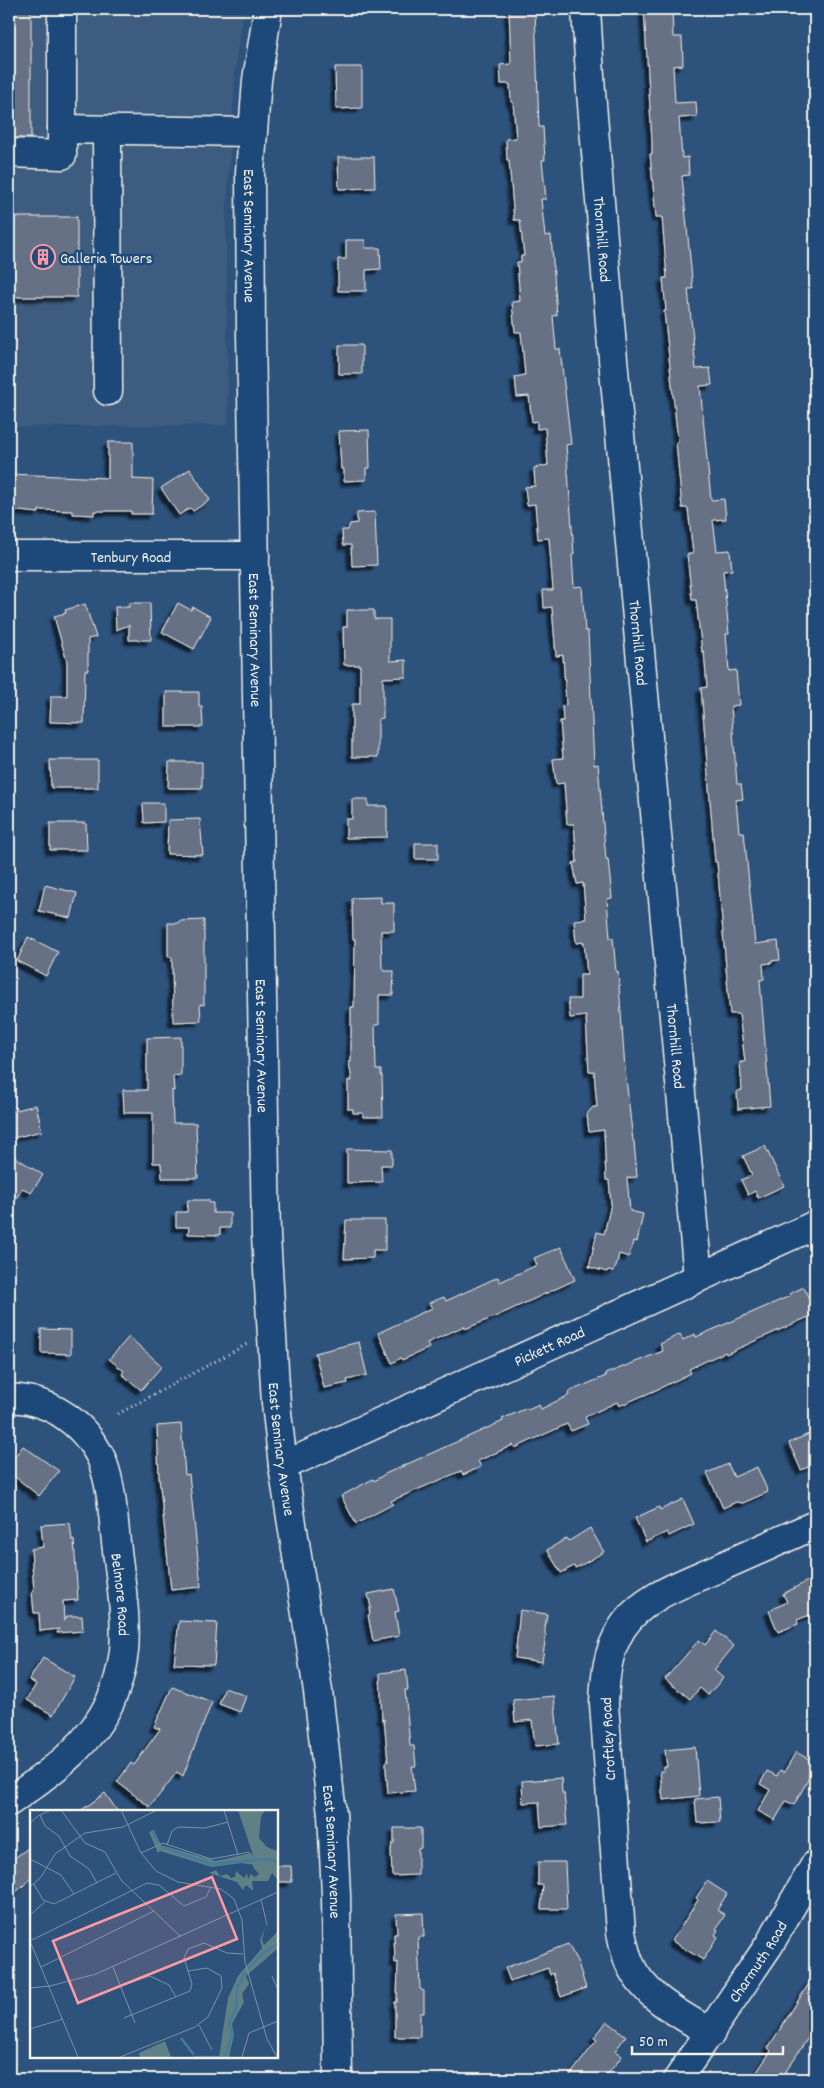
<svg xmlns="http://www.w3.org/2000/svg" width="824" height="2088" font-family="Dekko,sans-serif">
  <defs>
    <filter id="shadow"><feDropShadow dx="-4.5" dy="4.5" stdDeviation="1" flood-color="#0009"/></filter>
  </defs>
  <rect width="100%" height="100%" fill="#2d527c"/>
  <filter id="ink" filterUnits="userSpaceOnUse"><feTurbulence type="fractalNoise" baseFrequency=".02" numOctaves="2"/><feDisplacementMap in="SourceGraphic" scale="10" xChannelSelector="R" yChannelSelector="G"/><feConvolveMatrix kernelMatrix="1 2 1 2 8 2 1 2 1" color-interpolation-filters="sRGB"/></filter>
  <g filter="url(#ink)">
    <path fill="#3e5b7f" d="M9,9H245L237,50L226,221L228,425L9,427Z"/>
    <path fill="#667186" stroke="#f4f1e8" filter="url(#shadow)" d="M9,9H31V138H9Z
      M509,9H535L539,127H543L545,160H542L546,199H541L545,236L551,235L557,315L553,316L556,349H560L571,444L566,445L574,554L572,555L574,587L582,586L585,631H588L594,765L598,764L606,859H608L612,898L607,899L610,938H613L616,972L618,971L625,1069L633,1141H634L637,1177L627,1178L630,1211L643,1214L637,1242L633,1241L629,1257L619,1254L616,1267L613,1271L608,1270L607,1272L589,1267L597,1232L604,1234L611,1204L609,1180H606L604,1130L589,1132L587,1114L593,1107H597L594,1071L589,1072L586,1016L570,1018L568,999H580V975H587L584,942L576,943L574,920L586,919L583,883L577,884L573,863L577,862L574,824H567L564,783L556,784L553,759L563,758L560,721H563L562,706L566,705L563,655L556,656L552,607L544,608L543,590H553L549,538L538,539L535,504L527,505L525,487L535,486L534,468L548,465L545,428L537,429V421L532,422L529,396L517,397L515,377L525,375L521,332H515L512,302L520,301L517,262H521V256H524L520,220H514L509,160H507L506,139L516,138L513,102H511L510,84H501L500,65L511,64Z
      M644,9H672L673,37H682L683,65L673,66L675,103L696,102L697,117L679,118L682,158L688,157L689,175L682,176L693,289H688L696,369L710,368L712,385L700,386L711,500L724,499L726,519L713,520L717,551L730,550L732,570L723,571L729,634H726L729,671L736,670L739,705L731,706L737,784H741L743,799L736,800L739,832H744L755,944L778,941L780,960L771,961V963L763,964L764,979L760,980L770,1106L738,1109L737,1091L742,1090L740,1062H745L739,1014H730L717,862H715L701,688L707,687L704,651L702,652L696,600H692L687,554H693L688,508H682L676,442L678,441L664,311H666L663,278H667L662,217H656L650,154H652V141Z
      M335,67H362V108L336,109Z
      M338,157H374L375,188L339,189Z
      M9,217H77V297H9Z
      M346,240H365V248H380L381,269L366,270V291H338V259H346Z
      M339,345H362V374H339Z
      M369,430L370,468H366V480L344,481V469H341L339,431Z
      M108,442H133V479L153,480L152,514H131V511H94V515L73,514V511L39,510V513L9,510V474L108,478Z
      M190,469L210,500L193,511L190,508L179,515L161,488Z
      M375,512L377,565L352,566L351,545H343L342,530H348L350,524L357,523V513Z
      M129,603H150L151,640H129V625L116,630L115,607H129Z
      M178,603L191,610L193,607L211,617L194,649L162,632Z
      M85,604L96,637L88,639V670H85L84,723L50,722L51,696H67V662L54,616L66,613L65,610Z
      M347,610H374V619H390V661L406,660V677L383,678V718L378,719V757H352V704H360V665H344L343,627H347Z
      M166,692H199V707H202L203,727H166Z
      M50,760H98V788H51Z
      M169,762H202V788H168Z
      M352,799H368V806H387V837L346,838V819H352Z
      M143,803H164V822L144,823Z
      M200,819L203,855L167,854L168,820Z
      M50,823H86L87,850H50Z
      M415,843H438V859H415Z
      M45,885L77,893L71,918L39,911Z
      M381,897V903H394V931H381L382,968H384V971H394L393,995H379V1025H375L376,1070H381V1075H382L383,1117H363V1113H353V1109H348V1080L352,1081L349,1062H351V1007H354L355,939H353L352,898Z
      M204,920V1005L200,1004L201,1021L173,1022L172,957H168V923H179V921Z
      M28,937L58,952L46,976L17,961Z
      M181,1037V1075L173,1076L174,1091L172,1090L173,1123H196L198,1178H162L161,1163H153V1113H124L123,1090H147V1038Z
      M36,1105L42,1131L9,1139V1112Z
      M765,1146L784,1186L758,1198L755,1191L748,1195L741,1180L752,1175L743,1156Z
      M347,1149L392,1150V1165H381L382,1182L347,1183Z
      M9,1153L43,1175L31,1193L23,1188L9,1209Z
      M188,1200H209V1203H213V1213H230V1228H220V1235L188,1234L189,1227H176V1212H187Z
      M346,1220H385V1250H373V1258L344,1259Z
      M561,1247L575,1280L499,1315L465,1329L464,1326L427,1343L429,1348L402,1360L401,1358L392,1363L378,1333L432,1308L429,1303L444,1297L446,1301L498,1277L500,1282L537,1265L534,1258Z
      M804,1287L815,1314L726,1354L725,1352L689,1369L691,1373L656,1390L619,1406L617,1402L585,1417L588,1424L571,1431L567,1424L515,1448L513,1445L478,1461L481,1467L463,1475L461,1471L391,1501L393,1504L356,1524L341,1496L373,1479L374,1481L385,1474L503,1421L502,1419L527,1408L528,1410L539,1405L541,1409L569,1395L568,1392L606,1376L605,1374L663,1351L660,1344L680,1334L683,1340L695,1334L696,1337L790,1296L789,1294Z
      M41,1329L71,1330V1354L41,1353Z
      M129,1337L162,1366L141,1390L122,1374L124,1371L109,1359Z
      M359,1342L367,1375L347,1380L348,1383L324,1388L315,1353Z
      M181,1424L185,1475L189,1474L201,1587L171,1590L159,1477L157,1426Z
      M815,1431V1464L801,1470L789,1443Z
      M23,1446L59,1471L39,1496L9,1472V1464Z
      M728,1464L734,1477L757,1467L768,1492L743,1503L736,1502L723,1508L707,1473Z
      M683,1499L694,1524L669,1536L667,1532L646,1542L635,1518L659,1507L660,1510Z
      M70,1523L72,1541L74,1540L78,1600L63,1601L64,1622L67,1616H82L83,1631L57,1633L59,1629L40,1631L39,1613H34L32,1592L34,1591L31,1549L43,1547L41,1525Z
      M590,1528L604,1552L580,1566L575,1568L574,1566L561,1573L547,1550L567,1538L569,1541Z
      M815,1577V1618L812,1614L797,1620L798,1624L778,1632L769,1611L787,1602L783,1594Z
      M394,1589L399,1611L395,1612L399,1636L373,1641L368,1615L370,1614L369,1608H371L368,1594Z
      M520,1610L547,1614L545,1628V1635H546L542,1662L515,1658Z
      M179,1621L217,1623L214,1665L174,1664Z
      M716,1631L734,1646L714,1670L723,1678L708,1695L700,1688L690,1699L665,1679L699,1640L705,1645Z
      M43,1658L75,1677L53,1715L27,1700L36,1684L29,1680Z
      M406,1670L408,1690H405L410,1746H414L416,1766H412L415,1791L388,1793L386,1769V1762H388L384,1719L382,1720L380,1673Z
      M172,1687L212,1702L183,1776L177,1772L150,1807L117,1782L131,1763L134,1765L160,1729L154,1727Z
      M225,1688L246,1696L240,1712L219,1704Z
      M554,1696L559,1744L535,1746L532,1720L515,1722L513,1700Z
      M695,1747L699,1796L663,1800L660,1771H664V1767H667L665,1750Z
      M796,1752L815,1763V1767L794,1805L786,1801L775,1820L758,1811L770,1790L760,1784L767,1771L777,1776L780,1770L784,1772Z
      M561,1778L562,1793H564L567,1825L541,1827L539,1802L523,1803L522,1781Z
      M105,1793L118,1812H79Z
      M718,1797L720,1822L697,1823L695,1799Z
      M394,1828H421V1848L418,1849V1875L392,1876L391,1850L392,1843H394Z
      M31,1846V1879L9,1898V1862Z
      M538,1862H565L567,1909H541L543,1885H538Z
      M276,1866H291L292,1882H276Z
      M707,1881L727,1894L717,1910L725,1915L716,1929L718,1930L715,1935L718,1937L703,1960L672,1941L698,1900L696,1898Z
      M423,1913L424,1937H418L420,1989L424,1991V2013H420V2037H395V2002H397L398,1962L395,1963L394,1934H397L396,1914Z
      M568,1944L578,1963L586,1988L561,1997L553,1973L550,1975L548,1968L510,1981L505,1968Z
      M815,1974V2027L781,2079H752L771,2051L768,2048Z
      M607,2021L626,2036L615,2051L622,2056L604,2079H567L597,2040L594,2038Z"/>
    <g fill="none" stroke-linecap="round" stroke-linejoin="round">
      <defs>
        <g id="minor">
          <path id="s1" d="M268,9L257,80L250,172L251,332L266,1236L276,1403L283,1466L318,1691L332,1814L336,1895L338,2079"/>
          <path id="s2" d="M586,9L591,92L613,359L698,1277"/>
          <path d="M62,129L252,132"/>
          <path d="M107,130L108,391"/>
          <path d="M9,153L62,155V9"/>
          <path id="s3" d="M9,556H255"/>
          <path id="s4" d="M9,1398C17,1399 27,1399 35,1402C56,1407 78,1423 90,1440C95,1447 101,1456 103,1463C112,1488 113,1516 116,1542C120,1578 127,1615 124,1651C122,1668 117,1687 110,1702C88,1748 48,1774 9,1802"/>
          <path id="s5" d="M283,1466L815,1225"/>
          <path d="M711,2033C682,2015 643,1997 629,1962C625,1953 623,1942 621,1932L604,1704C605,1676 607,1652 622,1628C643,1595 691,1581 725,1565C755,1552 785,1538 815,1525"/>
          <path id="s6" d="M678,2079L769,1945L815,1865"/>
        </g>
      </defs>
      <use href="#minor" stroke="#f4f1e8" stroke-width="31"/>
      <path stroke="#f4f1e8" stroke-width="3" stroke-dasharray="1 4" stroke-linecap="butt" d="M118,1414L249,1343"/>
      <use href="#minor" stroke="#1f4a7a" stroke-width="28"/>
    </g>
  </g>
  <defs>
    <symbol id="building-ring" viewBox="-11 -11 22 22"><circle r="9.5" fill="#1f4a7a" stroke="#ff9aa2" stroke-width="1.5"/><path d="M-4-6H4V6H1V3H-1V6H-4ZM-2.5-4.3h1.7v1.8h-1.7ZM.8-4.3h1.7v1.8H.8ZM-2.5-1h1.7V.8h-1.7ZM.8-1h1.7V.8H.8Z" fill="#ff9aa2"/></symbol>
  </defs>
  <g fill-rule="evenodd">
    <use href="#building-ring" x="29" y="243" width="28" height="28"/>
  </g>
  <g text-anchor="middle" stroke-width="5" stroke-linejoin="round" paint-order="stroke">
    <g font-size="16" fill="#f4f1e8" stroke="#1f4a7a">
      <text dy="6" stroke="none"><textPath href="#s1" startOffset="228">East Seminary Avenue</textPath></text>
      <text dy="6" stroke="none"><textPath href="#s2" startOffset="231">Thornhill Road</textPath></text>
      <text dy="6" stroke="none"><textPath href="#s3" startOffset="122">Tenbury Road</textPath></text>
      <text dy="6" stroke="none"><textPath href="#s1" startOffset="632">East Seminary Avenue</textPath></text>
      <text dy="6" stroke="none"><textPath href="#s2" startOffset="636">Thornhill Road</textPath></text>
      <text dy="6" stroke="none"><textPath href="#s1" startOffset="1038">East Seminary Avenue</textPath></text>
      <text dy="6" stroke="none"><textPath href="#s2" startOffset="1041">Thornhill Road</textPath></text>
      <text dy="6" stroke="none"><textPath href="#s5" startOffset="292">Pickett Road</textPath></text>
      <text dy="6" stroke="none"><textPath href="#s1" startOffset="1442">East Seminary Avenue</textPath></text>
      <text dy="6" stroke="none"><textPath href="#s4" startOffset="254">Belmore Road</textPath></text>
      <text transform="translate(607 1739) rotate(-93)" y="6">Croftley Road</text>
      <text dy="6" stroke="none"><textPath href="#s1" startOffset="1848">East Seminary Avenue</textPath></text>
      <text dy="6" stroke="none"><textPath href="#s6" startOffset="142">Charmuth Road</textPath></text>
    </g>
    <g font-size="16" fill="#f4f1e8" stroke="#1f4a7a" text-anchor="start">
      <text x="60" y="263">Galleria Towers</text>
    </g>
  </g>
  <g transform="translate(30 1810)">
    <rect width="248" height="248" fill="#2d527c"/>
    <path d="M135,231L141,247H110L109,243Z" fill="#5f8084"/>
    <path d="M208,0H236L231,6L229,28L237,37L247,41V69L242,63L238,71H222L223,81L216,75L213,80L207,72L179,63L186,60L190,66L197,64L201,68L205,67L206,61L214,68L217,63L218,69L221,64L225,67L229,64L223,57L222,42Z" fill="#5f8084"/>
    <path d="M124,20L131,35L186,51L221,43L225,55L211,53L182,57L130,41L128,43L119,22ZM235,118L232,130L234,135L247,122V139L216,166L219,174L212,184L214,192L202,214L204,225L199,247H189L198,188L208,166L232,138L230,130Z" fill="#5f8084"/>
    <path fill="none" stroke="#447c9f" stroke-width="2.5" d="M122,21L131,37L181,54L239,49L248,53M218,159L234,142L248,134M151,228L164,245M164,247H192M195,247L202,226L199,213L206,200L207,177L216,162"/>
    <path fill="none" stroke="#7d92a7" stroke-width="1" d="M31,0L55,33L75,42L91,70L151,127M91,0L111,43L126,61L148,72L191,79L204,89L212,110L215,152L237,229L247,247M194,0L208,45M10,5L15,16L29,26L40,46L59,59L67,73M0,13L8,6L21,0M137,35L142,21L148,17L175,18L198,12M111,43L133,33L181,49L220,42M0,49L31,65L44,84M4,74L13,90L24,94L86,63M0,77L11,67L25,44L55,23L93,17L127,0M231,89L237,115M0,105L15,92M0,131L117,73L129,75L154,96L176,87L181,77M0,131L48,247M11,157L124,101M83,157L105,213M242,166L248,180M20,176L66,164L248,82M90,176L120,166L139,175L146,187M0,178L20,176M94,208L160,181L162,174L154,148L158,139L174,133L197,143L213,144M169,215L182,240M0,219L33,209M90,247L165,217L178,207L192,178L191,166L177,158L158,161M212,247L219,223L248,211"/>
    <path fill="#ff9aa2" fill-opacity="0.15" stroke="#ff9aa2" stroke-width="2.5" d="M182,67L207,129L48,193L23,131Z"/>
    <rect width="248" height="248" fill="none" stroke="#f4f1e8" stroke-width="2.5"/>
  </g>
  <rect width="824" height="2088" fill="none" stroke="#1f4a7a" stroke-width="30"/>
  <rect x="15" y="15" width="794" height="2058" fill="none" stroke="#f4f1e8" stroke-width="2" filter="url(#ink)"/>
  <path d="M632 2046v8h151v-8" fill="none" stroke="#f4f1e8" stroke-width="2.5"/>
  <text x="639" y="2046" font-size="15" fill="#f4f1e8" stroke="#1f4a7a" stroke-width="4" paint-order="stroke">50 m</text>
</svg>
